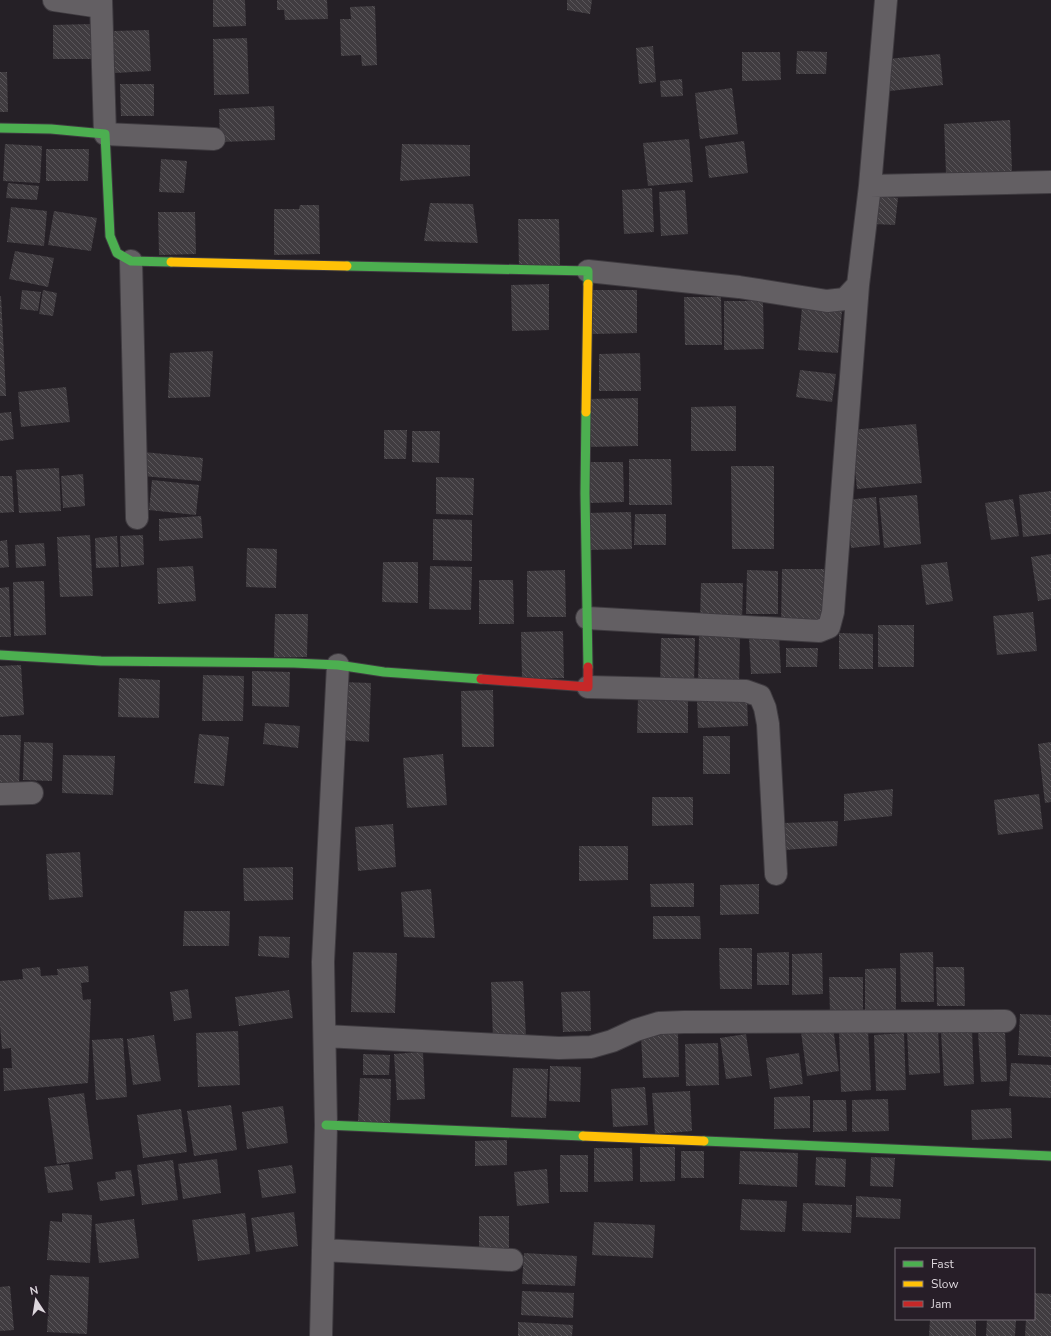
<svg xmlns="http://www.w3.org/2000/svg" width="1051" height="1336" font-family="'Nunito Sans',sans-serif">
  <defs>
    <pattern id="building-back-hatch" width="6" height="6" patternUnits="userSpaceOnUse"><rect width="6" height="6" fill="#403c40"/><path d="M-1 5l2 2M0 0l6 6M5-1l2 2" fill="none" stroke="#5b575b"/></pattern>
  </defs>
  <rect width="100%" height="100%" fill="#252026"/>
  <path fill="url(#building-back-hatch)" d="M213,0H245L246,26L213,27Z
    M277,0H327L328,19L285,20L284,10H277Z
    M567,0H592L590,14L567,10Z
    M375,6L377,65L362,66L361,55L341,56L340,19H351L350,7Z
    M91,24L92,59H53V25Z
    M149,30L151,71L115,73L113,31Z
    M247,38L249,94L214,95L213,39Z
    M653,46L656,82L639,84L636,48Z
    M797,51L827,52L826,74H796Z
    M742,52H780L781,80L742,81Z
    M940,54L943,85L890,91L887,59Z
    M0,72H7L8,112H0Z
    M682,79L683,96L661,97L660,81Z
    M120,84H154V116H121Z
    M732,88L738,134L700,139L695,93Z
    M274,106L275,140L220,142L219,109Z
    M1010,120L1012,171L946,174L944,124Z
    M689,139L693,182L648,186L643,143Z
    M744,141L748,173L709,178L705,146Z
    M5,144L42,146L40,183L3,181Z
    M402,144L470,145V176L400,181Z
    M46,149H89L88,181H46Z
    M161,159L187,161L184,193L159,192Z
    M8,183L39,186L37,200L6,198Z
    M652,188L654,232L624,234L622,190Z
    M685,190L688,234L661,236L659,192Z
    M877,196L898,198L895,225L874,224Z
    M430,203L473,204L478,243L424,241Z
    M300,205H319L320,254L274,255V209H299Z
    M11,207L47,211L44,246L7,242Z
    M54,211L97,218L91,251L48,245Z
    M158,212H195L196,254L159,255Z
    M518,219H559L560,265L519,266Z
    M15,251L54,258L48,287L9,279Z
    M549,284V330L512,331L511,285Z
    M22,290L41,292L38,311L20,309Z
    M43,290L57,293L53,316L39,314Z
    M591,290H637V333L592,334Z
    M0,296H1L6,396H0Z
    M684,297H721L722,345H685Z
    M724,301H763L764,349L724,350Z
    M802,307L842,311L838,353L798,350Z
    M213,351L210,397L168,398L170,353Z
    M640,353L641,391H599V354Z
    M800,370L836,374L832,402L796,397Z
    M66,387L70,422L21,427L18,392Z
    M638,398V446L587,447V399Z
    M736,406V451H691V407Z
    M11,412L14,439L0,441V413Z
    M916,424L922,483L857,489L851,430Z
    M384,430H407L406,459H384Z
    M412,431H440L439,463L412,462Z
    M144,452L203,458L201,481L142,476Z
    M629,459H671L672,505H629Z
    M589,462H623L624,502L590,503Z
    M731,466H774V549H732Z
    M59,468L61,511L19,513L16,470Z
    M83,474L85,506L63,508L61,476Z
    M0,476H12L14,512L0,513Z
    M436,477L474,478L473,515L436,514Z
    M152,480L199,485L196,515L149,510Z
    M1051,491V534L1023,537L1019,495Z
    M917,495L921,544L884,548L879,498Z
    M876,497L880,545L851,548L846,500Z
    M1013,499L1019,536L991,540L985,503Z
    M631,512L632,549L587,550L586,513Z
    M635,514H666V545H634Z
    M201,516L203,538L159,541V519Z
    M433,519L472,520V561L433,560Z
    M90,535L93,596L60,597L57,537Z
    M143,535L144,565L121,567L120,536Z
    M117,536L119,567L96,568L95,538Z
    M7,540L9,567L0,568V541Z
    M44,543L46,566L16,568L15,545Z
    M247,548L277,549L276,588L246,587Z
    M1051,554V599L1038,601L1031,557Z
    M383,562H418V603L382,602Z
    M947,562L953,601L926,605L921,565Z
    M193,566L196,601L158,604L157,568Z
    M430,566L472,567L471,610L429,609Z
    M782,569H824L823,626H781Z
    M565,570L566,617H527V571Z
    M747,570L778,571V614H746Z
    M479,580H513L514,624H479Z
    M44,581L46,635L14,636L13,582Z
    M701,583H743L742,622L700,621Z
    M9,587L11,637H0V588Z
    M1033,612L1037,651L997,655L993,616Z
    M275,614H308L307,657H274Z
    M878,625H914V667H878Z
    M563,631L564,678L522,679L521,632Z
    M839,633L873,634V669H839Z
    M699,635L740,636L739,685H698Z
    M779,636L781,673L751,674L749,637Z
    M661,638H695L694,686H660Z
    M786,648H818L817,667H786Z
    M21,665L24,715L0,717V666Z
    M252,671L290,672L289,707L252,706Z
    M203,675L244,676L243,721H202Z
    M119,678L160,680L159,718L118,717Z
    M341,682L371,683L369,742L340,740Z
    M493,690L494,747H462L461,691Z
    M688,696V733H637L638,697Z
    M747,698L748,726L698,728L697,700Z
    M265,723L300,726L298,748L263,744Z
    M199,734L229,737L224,786L194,783Z
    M0,735H21L19,786H0Z
    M703,736H730V774H703Z
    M24,742L53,743L52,781L23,780Z
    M1051,742V802L1045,803L1038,744Z
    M443,754L447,805L407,808L403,758Z
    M63,755L115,756L113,795L62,793Z
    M893,789L892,816L844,821V794Z
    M1039,794L1043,829L998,835L994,800Z
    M652,797H693V825L652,826Z
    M838,821L837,846L785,850L784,823Z
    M393,824L396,867L358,871L355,827Z
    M579,846H628V880L579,881Z
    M80,852L83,897L49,900L46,854Z
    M293,867V900L244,901L243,868Z
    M694,883V907H651L650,884Z
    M759,884V914L720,915V885Z
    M431,889L435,938L404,937L401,892Z
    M184,911H230L229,946H183Z
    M653,916H700L701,939H653Z
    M259,936L290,937L289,958L258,956Z
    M719,948H752V989H720Z
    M353,952L397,953L395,1013L351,1012Z
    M789,952V985H757V953Z
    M933,952L934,1002H901L900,953Z
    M822,953L823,994L792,995V954Z
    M88,966L89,982L81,983L83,1000L91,999L88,1083L4,1091L3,1068H12L11,1048L2,1049L0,1025V981L23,979L22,969L40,967L41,976L58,975L57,969Z
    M936,967H964L965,1006H937Z
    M896,968V1011L865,1012V969Z
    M829,977H863V1014H830Z
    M523,981L526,1037L493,1039L491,982Z
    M188,989L192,1018L174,1021L170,992Z
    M289,990L293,1018L239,1026L235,997Z
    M590,991L591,1031L563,1032L561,992Z
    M1020,1014L1051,1015V1057L1018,1055Z
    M833,1027L839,1071L807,1076L801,1032Z
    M938,1029L940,1073L909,1075L907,1030Z
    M972,1029L974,1084L944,1086L941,1031Z
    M868,1030L871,1090L841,1092L839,1031Z
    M238,1031L240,1085L198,1087L196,1033Z
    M1005,1031L1007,1081L981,1082L978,1032Z
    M678,1033L679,1077L643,1078L641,1034Z
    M904,1033L906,1090L876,1091L874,1035Z
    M746,1034L752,1076L726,1079L720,1038Z
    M154,1035L161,1081L133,1085L127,1039Z
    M123,1038L127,1097L96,1100L92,1040Z
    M718,1043L719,1085L686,1086L685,1044Z
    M423,1052L425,1099L397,1100L394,1054Z
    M799,1053L803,1084L770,1089L766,1058Z
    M363,1054L390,1055L389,1075H363Z
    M1011,1063L1051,1065V1098L1009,1096Z
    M550,1066L581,1067L580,1102L549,1101Z
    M513,1068L548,1069L546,1118L511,1117Z
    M360,1078L391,1079L390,1122H358Z
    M645,1087L648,1125L613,1127L611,1089Z
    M690,1091L692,1131L655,1134L652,1093Z
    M84,1093L93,1159L57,1164L48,1098Z
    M810,1096V1128L774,1129V1097Z
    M888,1099L889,1131L852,1132V1100Z
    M813,1100H846L847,1131L813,1132Z
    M231,1105L237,1150L194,1156L187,1111Z
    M283,1106L288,1143L247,1149L242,1112Z
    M1011,1108L1012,1138L972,1140L971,1110Z
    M181,1109L187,1152L143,1158L137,1115Z
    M507,1140V1165L475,1166V1141Z
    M640,1147H675V1181L640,1182Z
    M594,1148H632L633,1181L594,1182Z
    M681,1151H704V1178H681Z
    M740,1151L798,1153L797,1187L739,1184Z
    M560,1155H588V1192H560Z
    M816,1157L846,1159L845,1187L815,1185Z
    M871,1157L895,1158L893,1187L870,1186Z
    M217,1159L221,1193L183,1199L178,1164Z
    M173,1160L178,1200L142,1205L137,1165Z
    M69,1164L73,1190L48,1193L44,1167Z
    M292,1165L296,1193L262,1198L258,1170Z
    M547,1169L549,1203L517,1206L514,1172Z
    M131,1170L135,1196L100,1201L97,1182L116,1179L115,1172Z
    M856,1196L901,1199L900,1219L856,1217Z
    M742,1199L787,1201L785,1232L740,1230Z
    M803,1203L852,1205L851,1233L802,1231Z
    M294,1212L298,1246L256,1252L251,1218Z
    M62,1213L92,1215L90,1263L47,1260L50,1221L62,1222Z
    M245,1213L250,1254L198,1261L192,1220Z
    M479,1216H509V1252L479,1253Z
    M134,1219L139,1258L99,1263L95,1224Z
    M594,1222L655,1225L653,1258L592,1255Z
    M524,1253L577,1256L575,1286L522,1284Z
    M50,1275L89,1277L87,1334L47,1332Z
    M10,1286L14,1330L0,1331V1287Z
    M522,1291L574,1293L573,1318L521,1315Z
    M1034,1293L1051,1294V1336H1025L1026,1319H1034Z
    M930,1319L976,1320V1336H929Z
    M987,1319H1016L1015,1336H986Z
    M518,1322L573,1325L572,1336H518Z"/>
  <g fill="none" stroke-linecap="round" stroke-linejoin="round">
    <defs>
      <path id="street" d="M54,0L101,7
        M101,0L105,134L214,139
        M870,186L886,0
        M131,261L137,518
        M588,271L739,287L827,301L845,299L858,285L870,186L1051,182
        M587,618L819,631L829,627L833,612L858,285
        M588,687L746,691L760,696L765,708L768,724L776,874
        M0,794L32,793
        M325,1036L559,1048L591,1047L612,1041L636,1030L659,1023L684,1022L1005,1021
        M323,1250L512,1260
        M321,1336L326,1125L323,962L338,665"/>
      <path id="fast" d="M0,128L51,129L105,134L110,236L117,253L131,261L171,262
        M347,266L588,271V284
        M586,412L585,493L588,667
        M0,655L101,661L294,663L338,665L384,672L481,679
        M326,1125L583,1136
        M704,1141L1051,1156"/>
      <path id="slow" d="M171,262L347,266
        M586,412L588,284
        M583,1136L704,1141"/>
      <path id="jam" d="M481,679L588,687V667"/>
    </defs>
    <use href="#street" stroke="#3f3b40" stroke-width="24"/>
    <use href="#fast" stroke="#3f3b40" stroke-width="11"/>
    <use href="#slow" stroke="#3f3b40" stroke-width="11"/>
    <use href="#jam" stroke="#3f3b40" stroke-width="11"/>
    <use href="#street" stroke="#635f63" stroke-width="22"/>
    <use href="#fast" stroke="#4caf50" stroke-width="9"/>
    <use href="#slow" stroke="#ffc107" stroke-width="9"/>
    <use href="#jam" stroke="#c62828" stroke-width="9"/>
  </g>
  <rect x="895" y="1248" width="140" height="72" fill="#271e28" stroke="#706870"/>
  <rect x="903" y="1261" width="20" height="6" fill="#4caf50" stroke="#706870"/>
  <text x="931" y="1268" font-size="12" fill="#ddd7dd">Fast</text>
  <rect x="903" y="1281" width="20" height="6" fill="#ffc107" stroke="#706870"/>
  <text x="931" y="1288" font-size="12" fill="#ddd7dd">Slow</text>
  <rect x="903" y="1301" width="20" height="6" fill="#c62828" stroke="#706870"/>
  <text x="931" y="1308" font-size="12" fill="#ddd7dd">Jam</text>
  <g transform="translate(36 1300) rotate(348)" stroke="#271e28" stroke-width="3" paint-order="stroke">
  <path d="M0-3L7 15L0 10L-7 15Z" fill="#ddd7dd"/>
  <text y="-6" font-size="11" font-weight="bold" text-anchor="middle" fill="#ddd7dd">N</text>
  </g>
</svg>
